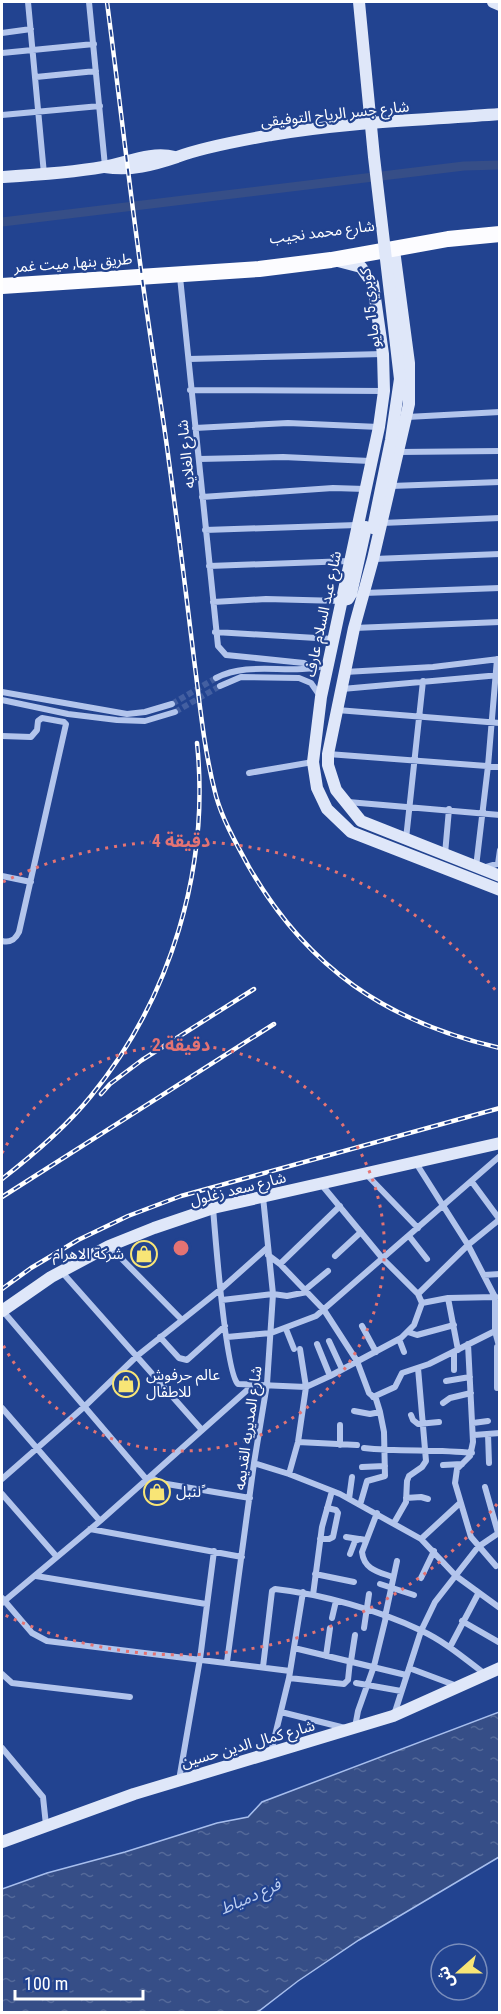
<svg xmlns="http://www.w3.org/2000/svg" width="501" height="2014" font-family="'Roboto Condensed','Noto Sans Arabic',sans-serif">
  <defs>
    <pattern id="water-ripples" width="26" height="14" patternUnits="userSpaceOnUse" patternTransform="scale(1.5)"><rect width="26" height="14" fill="#364e87"/><path d="M2 4q2-2 4 0t4 0M15 11q2-2 4 0t4 0" fill="none" stroke="#546999"/></pattern>
  </defs>
  <rect width="100%" height="100%" fill="#224390"/>
  <path fill="url(#water-ripples)" stroke="#a7beed" stroke-width="1.5" d="M499,1712V1857L359,1940L298,1981L259,2011L256,2012H2V1889L47,1873L125,1852L217,1823L248,1817L262,1802Z"/>
  <g fill="none" stroke-linecap="round" stroke-linejoin="round">
    <path stroke="#364e87" stroke-width="9" d="M2,222L464,166L500,165"/>
    <path stroke="#435fa1" stroke-width="6" stroke-dasharray="6 3" stroke-linecap="butt" d="M172,704L216,678
      M175,712L220,686"/>
    <path stroke="#b3c5ec" stroke-width="6" d="M28,2L44,174
      M89,2L105,166
      M2,33L31,29
      M2,53L94,44
      M36,77L96,71
      M2,115L100,106
      M180,277L218,646L226,655L304,663L312,669
      M189,359L383,354
      M190,390L384,391
      M407,417L500,412
      M195,428L288,423L379,427
      M398,452L500,451
      M199,459L283,457L370,461
      M391,486L500,482
      M202,497L333,488L365,489
      M382,523L500,518
      M205,530L357,525
      M374,559L500,554
      M209,566L349,561
      M364,593L500,588
      M213,602L266,599L340,601
      M354,628L500,622
      M215,632L333,639
      M345,672L433,667L499,659
      M216,678C251,660 290,676 327,665
      M220,686L241,677L299,678L311,683L320,696
      M342,689L500,675
      M2,692L127,714L145,712L172,704
      M2,700L68,714L117,720L145,721L175,712
      M337,710L500,723
      M2,736L31,737L37,730L38,721L42,718L64,722L66,724L19,932C15,940 10,943 2,941
      M328,754L500,767
      M249,773L313,762
      M348,802L500,815
      M406,839L423,681
      M445,854L449,809
      M498,864L500,850
      M476,867L488,766L497,659
      M483,868L500,863
      M2,876L31,882
      M416,1163L468,1245L495,1297V1331L500,1350
      M366,1174L418,1228
      M472,1182L500,1220
      M321,1184L383,1259L418,1294L422,1303
      M213,1208C215,1233 226,1374 238,1384L306,1387L330,1376L401,1338L414,1325L422,1303
      M409,1236L427,1259
      M109,1246L182,1320
      M268,1255L280,1264L324,1310L357,1361L369,1393L376,1399L380,1412L384,1432L385,1476L367,1481L360,1505
      M335,1256L361,1232
      M280,1264L340,1206
      M61,1271L202,1430
      M484,1275L500,1274
      M305,1290L328,1271
      M418,1294L468,1245L500,1219
      M448,1298L458,1350
      M222,1300L273,1294L287,1296L307,1292
      M422,1303L448,1298L496,1297
      M2,1310L147,1480
      M362,1326L376,1352
      M286,1329L294,1349
      M408,1332L417,1335L454,1325
      M160,1337L179,1358L187,1360L225,1326
      M227,1337L271,1333L316,1316L500,1156
      M399,1339L404,1352
      M329,1341L342,1369
      M317,1344L330,1376
      M468,1344L473,1442L470,1456L457,1469L455,1483L471,1537L496,1566
      M454,1352V1370
      M446,1381L470,1377
      M497,1388V1347
      M373,1397L395,1387L402,1373L429,1364L495,1331
      M443,1403L450,1398L471,1393
      M2,1408L100,1521
      M354,1411L370,1414L380,1412
      M411,1415L413,1420L418,1424L439,1422
      M473,1423L488,1421
      M488,1434L489,1463
      M474,1435L500,1433
      M298,1442L357,1445
      M340,1445V1425
      M364,1448C400,1452 436,1449 472,1453
      M254,1463L289,1474L340,1494L421,1539L456,1576L500,1608
      M443,1465L462,1464
      M362,1467L385,1466
      M289,1474L298,1442L306,1387L300,1349
      M150,1477L161,1483L250,1498
      M2,1479L84,1407L137,1356L221,1289L267,1248
      M485,1487L498,1533
      M2,1494L57,1557
      M406,1498L421,1497L428,1499
      M349,1499L352,1477
      M377,1513L362,1552C364,1570 379,1572 393,1577
      M394,1523L406,1502L407,1481L409,1476L422,1467L426,1461L418,1368
      M90,1529L242,1557
      M346,1537L359,1539
      M320,1539H329L333,1537L338,1513L336,1510L327,1508
      M421,1539L460,1503
      M350,1554L355,1541L360,1539L366,1540
      M315,1574L354,1582
      M36,1576L206,1604
      M421,1578L434,1551
      M380,1584L414,1595
      M313,1595L322,1527L332,1491
      M2,1598L32,1633L47,1641L290,1671
      M2,1603L100,1521L254,1384
      M385,1617L397,1561
      M332,1618L336,1601
      M462,1621L500,1643
      M364,1628L369,1594
      M450,1647L478,1594
      M294,1648L406,1675
      M326,1656L330,1628
      M351,1661L355,1635
      M227,1662L254,1463L267,1384L273,1294L263,1197
      M263,1667L272,1591L275,1589C321,1594 378,1610 420,1630C444,1641 464,1658 485,1674
      M409,1668L457,1686
      M2,1674L12,1683L130,1697
      M289,1678L344,1684L348,1680L350,1661
      M356,1683L401,1691
      M281,1712L345,1728
      M394,1715L421,1631L435,1602L478,1547L500,1532
      M355,1727L358,1711L374,1666L386,1617
      M2,1748L43,1797L46,1825
      M271,1752L289,1678L303,1592
      M179,1780L200,1659L214,1551"/>
    <path stroke="#dfe7f9" stroke-width="12" d="M493,2L500,5
      M105,167C131,171 153,165 177,157C203,147 243,140 271,135C346,122 424,120 500,114
      M2,177C35,175 69,173 103,167C127,163 150,151 175,157
      M394,250L409,363V404L373,559L354,628L328,754V765L336,790L361,821L500,876
      M338,261L361,267L373,284L383,354L384,391L379,427L321,697L313,762L317,788L327,809L351,832L500,890
      M340,601L348,599L351,594L366,527
      M2,1311L51,1277L109,1246L154,1228L213,1208L500,1143
      M2,1842L134,1794L393,1716L500,1668"/>
    <path stroke="#fcfcff" stroke-width="16" d="M2,286L259,269L331,260L448,239L500,234"/>
    <defs>
      <path id="rail" d="M107,2C119,93 129,185 142,277C150,339 161,400 169,462C178,527 186,593 194,659C200,705 204,751 216,796C223,821 237,845 249,867C307,968 387,1022 500,1048
        M101,1094L110,1084L142,1060L254,989
        M2,1179C33,1155 66,1127 91,1096C171,998 210,868 197,743
        M2,1197L274,1024
        M2,1289L31,1268L78,1240L128,1216L181,1196L500,1108"/>
    </defs>
    <use href="#rail" stroke="#fff" stroke-width="4.5"/>
    <use href="#rail" stroke="#224390" stroke-width="2" stroke-dasharray="7" stroke-linecap="butt"/>
    <path stroke="#dfe7f9" stroke-width="12" d="M359,2L374,157L400,379L391,440L373,528"/>
  </g>
  <g fill="none" stroke="#e47373" stroke-width="3" stroke-dasharray="3 6">
    <path d="M2 1153A203 203 0 1 1 2 1343"/>
    <path d="M497 1504A407 407 0 0 1 3 1614M3 882A407 407 0 0 1 497 992"/>
  </g>
  <defs>
    <symbol id="shop-ring" viewBox="-11 -11 22 22"><circle r="9.5" fill="#224390" stroke="#f8e576" stroke-width="1.5"/><path d="M-5-2.5h2.3a2.7 3.5 0 0 1 5.4 0H5L5.5 6h-11ZM-1.5-2.5h3a1.5 2.3 0 0 0-3 0Z" fill="#f8e576"/></symbol>
  </defs>
  <g fill-rule="evenodd">
    <use href="#shop-ring" x="129" y="1239" width="30" height="30"/>
    <use href="#shop-ring" x="111" y="1369" width="30" height="30"/>
    <use href="#shop-ring" x="142" y="1477" width="30" height="30"/>
  </g>
  <g text-anchor="middle" stroke-width="4.5" stroke-linejoin="round" paint-order="stroke">
    <g font-size="15" fill="#fff" stroke="#224390">
      <text transform="translate(335 114) rotate(-6)" y="5">شارع جسر الرياح التوفيقى</text>
      <text transform="translate(322 232) rotate(-7)" y="5">شارع محمد نجيب</text>
      <text transform="translate(73 263) rotate(-4)" y="5">طريق بنها, ميت غمر</text>
      <text transform="translate(370 308) rotate(-97)" y="5">كوبري 15 مايو</text>
      <text transform="translate(186 454) rotate(-96)" y="5">شارع الغلايه</text>
      <text transform="translate(323 614) rotate(-78)" y="5">شارع عبد السلام عارف</text>
      <text transform="translate(238 1189) rotate(-14)" y="5">شارع سعد زغلول</text>
      <text transform="translate(248 1428) rotate(-82)" y="5">شارع المديريه القديمه</text>
      <text transform="translate(248 1744) rotate(-16)" y="5">شارع كمال الدين حسين</text>
    </g>
    <g font-size="15" fill="#fff" stroke="#224390" text-anchor="start">
      <text x="124" y="1259" text-anchor="end">شركة الاهرام</text>
      <text x="146" y="1380">عالم حرفوش<tspan x="146" dy="17">للاطفال</tspan></text>
      <text x="176" y="1497">لنبل ً</text>
    </g>
    <g font-size="16" font-style="italic" fill="#bfd0f3" stroke="#224390">
      <text transform="translate(250 1896) rotate(-24)" y="6">فرع دمياط</text>
    </g>
  </g>
  <circle cx="181" cy="1248" r="9" fill="#e47373" stroke="#224390" stroke-width="3"/>
  <g font-size="18" text-anchor="middle" font-weight="bold" fill="#e47373" stroke="#224390" stroke-width="4.5" stroke-linejoin="round" paint-order="stroke">
    <text x="181" y="847">4 دقيقة</text>
    <text x="181" y="1051">2 دقيقة</text>
  </g>
  <rect width="501" height="2014" fill="none" stroke="#ffffff" stroke-width="6"/>
  <g transform="translate(459 1972) rotate(249)"><circle r="28" fill="#224390" stroke="#7a8ebc" stroke-width="1.5"/>
  <path d="M0-4.5L10 22L0 15L-10 22Z" fill="#f8e576"/>
  <text y="-9" font-size="16" font-weight="bold" text-anchor="middle" fill="#ffffff">ش</text>
  </g>
  <path d="M15 1990v9h128v-9" fill="none" stroke="#ffffff" stroke-width="3"/>
  <text x="24" y="1990" font-size="18" fill="#ffffff" stroke="#224390" stroke-width="4.5" paint-order="stroke">100 m</text>
</svg>
